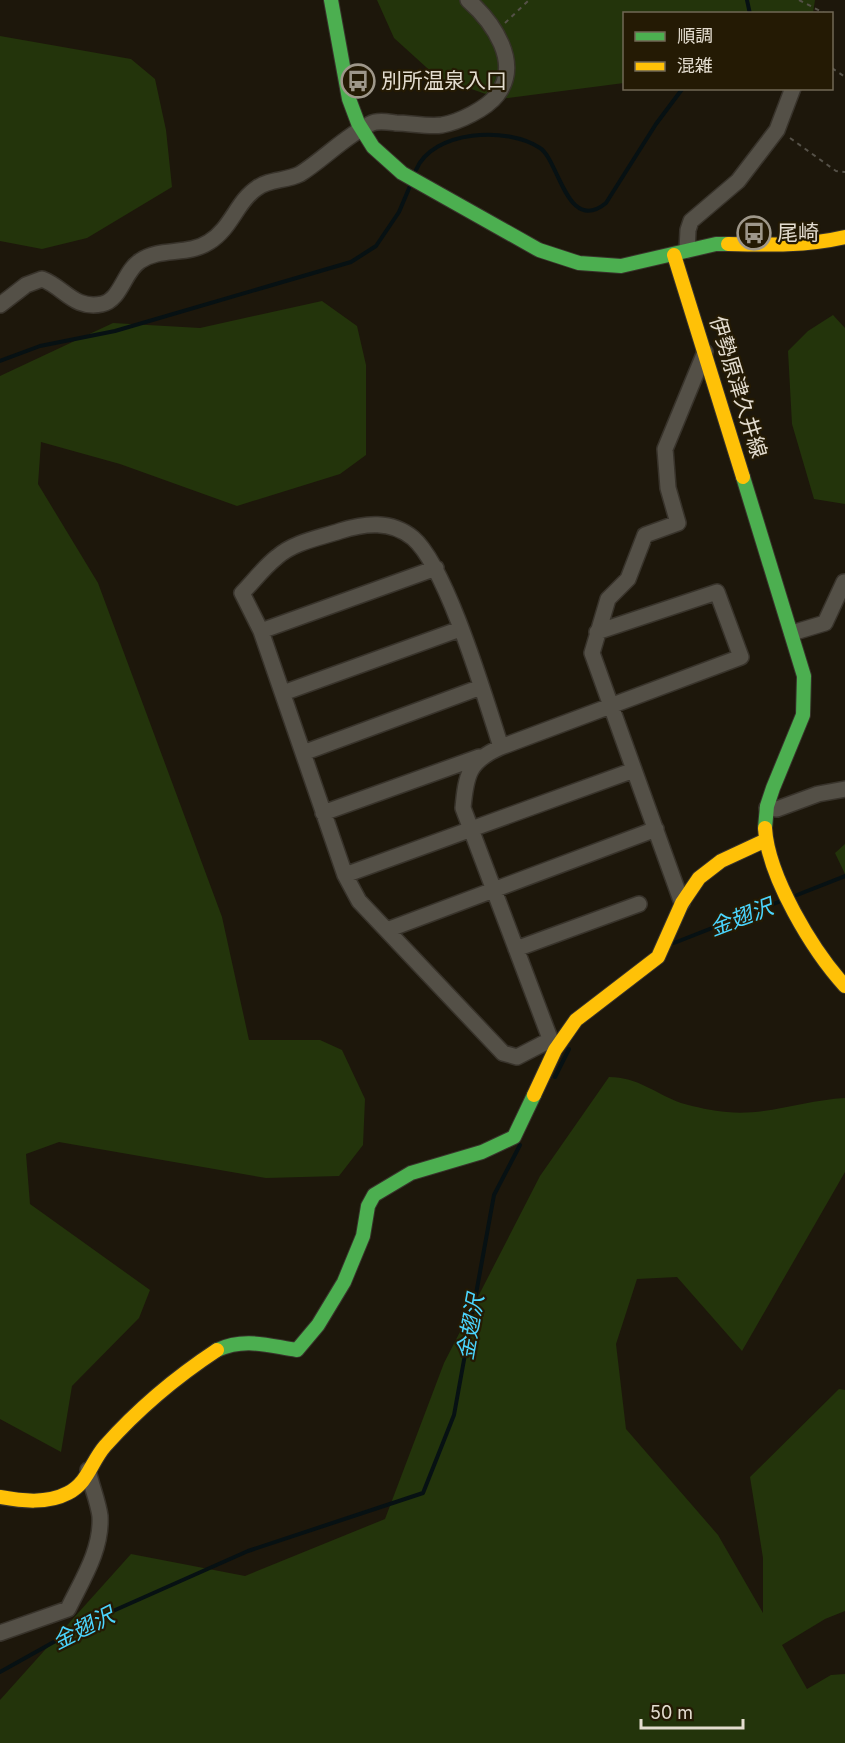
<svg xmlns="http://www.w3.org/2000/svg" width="845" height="1743" font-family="Inter,'Noto Sans JP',sans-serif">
  <rect width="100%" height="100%" fill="#1d170b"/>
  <path fill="#23340b" d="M377,0H815L813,13L624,14V83L500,99L437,77L394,38Z
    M0,36L131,59L155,79L166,130L172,187L87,238L42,249L0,241Z
    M322,301L357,326L366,365V455L340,474L237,506L120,464L41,442L38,484L98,583L222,917L249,1040H320L342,1050L365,1099L363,1145L339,1176L266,1178L59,1142L26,1154L30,1204L150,1290L139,1318L72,1386L61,1452L0,1419V376L113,323L200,328Z
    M833,315L845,328V504L814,499L792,424L788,351L808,331Z
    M845,844V874L835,853Z
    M609,1077C638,1077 656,1094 681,1103C695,1107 713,1111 727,1112C766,1116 806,1100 845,1098V1172L742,1351L677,1277L637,1279L616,1344L626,1429L718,1535L763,1613V1558L750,1477L839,1389L845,1390V1611L825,1619L782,1645L807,1689L831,1675L845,1674V1743H0V1700L131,1554L245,1576L385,1519L444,1363L540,1176Z"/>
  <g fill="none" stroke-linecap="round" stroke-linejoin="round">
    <path stroke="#071113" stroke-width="4" d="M747,0L750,14
      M416,170C433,130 507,126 540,148C559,160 567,235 606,203L656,124L683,88
      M0,361L40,346L115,331L351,262L376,246L399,212L410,186
      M797,895L845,876
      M674,943L781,901
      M555,1077L569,1049
      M0,1672L95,1619L248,1551L423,1493L454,1415L494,1195L520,1145"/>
    <defs>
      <path id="street" d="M687,250L688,230L691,221L738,181L777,130L793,88
        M0,305L26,285L42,279C64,287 74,310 102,304C121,300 124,271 140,261C160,247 188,256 209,242C231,229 237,201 257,188C269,179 286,181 300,174C324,159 344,137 370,124C377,120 388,122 396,123C410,123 428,127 442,125C459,122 486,109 497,95C522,63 493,22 468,0
        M261,631L436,568
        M792,633L825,623L844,582
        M283,693L460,629
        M501,747C486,701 447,567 413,538C391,520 365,523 340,531C319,538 294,542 277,557C264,567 253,582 242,593L261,631L345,875L359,901L503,1053L517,1057L550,1040
        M303,753L481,687
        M767,808L777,809L818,794L845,789
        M323,813L479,757
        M345,875L634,770
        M682,903L592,653L608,599L628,579L645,535L678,523L668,488L665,449L705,352
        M387,930L656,829
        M516,949L639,904
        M554,1049L463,808C466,774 469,761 501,747L741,657L717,592L597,632
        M0,1633L68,1609C82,1580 102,1550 100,1516C98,1501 91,1485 88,1470"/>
      <path id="fast" d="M331,0L349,99L358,123L373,147L402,173L539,250L579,263L621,266L716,244H728
        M743,477L804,676L803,715L773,788L767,806L765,828
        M217,1350C245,1337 269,1346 297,1350L318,1325L344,1282L363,1236L368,1206L374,1195L411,1173L482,1152L514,1137L534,1095"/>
      <path id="slow" d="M728,244C768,245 807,246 845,237
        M674,255L743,477
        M765,828C768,877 813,951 845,986
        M534,1095L555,1050L576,1020L658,957L682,903L699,878L721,861L766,840
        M0,1497C22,1501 47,1504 68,1493C88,1483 91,1462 105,1446C137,1410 176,1377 217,1350"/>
    </defs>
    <use href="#street" stroke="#38332b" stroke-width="18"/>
    <use href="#fast" stroke="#38332b" stroke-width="16"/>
    <use href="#slow" stroke="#38332b" stroke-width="16"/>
    <path stroke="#555148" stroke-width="2" stroke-dasharray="4.5 4.5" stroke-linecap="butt" d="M799,0L826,14
      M505,23L529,0
      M832,68L845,77
      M790,138L836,171L845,172"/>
    <use href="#street" stroke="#545047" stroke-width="15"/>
    <use href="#fast" stroke="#4caf50" stroke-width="14"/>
    <use href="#slow" stroke="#ffc107" stroke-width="14"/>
  </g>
  <defs>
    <symbol id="bus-ring" viewBox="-11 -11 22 22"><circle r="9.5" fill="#241a04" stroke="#9e978a" stroke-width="1.5"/><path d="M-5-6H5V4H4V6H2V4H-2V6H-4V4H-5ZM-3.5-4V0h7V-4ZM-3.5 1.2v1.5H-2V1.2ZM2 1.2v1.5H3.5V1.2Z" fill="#9e978a"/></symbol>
  </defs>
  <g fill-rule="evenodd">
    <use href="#bus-ring" x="339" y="62" width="38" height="38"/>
    <use href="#bus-ring" x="735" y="214" width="38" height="38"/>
  </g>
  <g text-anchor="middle" stroke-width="4.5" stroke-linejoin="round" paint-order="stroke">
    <g font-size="21" fill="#e3dccf" stroke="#241a04" text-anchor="start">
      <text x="381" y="88">別所温泉入口</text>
      <text x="777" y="240">尾崎</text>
    </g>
    <g font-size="21" fill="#e3dccf" stroke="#241a04">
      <text transform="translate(738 387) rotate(73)" y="7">伊勢原津久井線</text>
    </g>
    <g font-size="22" font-style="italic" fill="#4bd5fe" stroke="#241a04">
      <text transform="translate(741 917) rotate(-21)" y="8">金翅沢</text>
      <text transform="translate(470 1327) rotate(-80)" y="8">金翅沢</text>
      <text transform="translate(83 1628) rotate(-27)" y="8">金翅沢</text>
    </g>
  </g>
  <rect x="623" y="12" width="210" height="78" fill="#241a04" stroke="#706855" stroke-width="1.5"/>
  <rect x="635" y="32" width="30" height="9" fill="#4caf50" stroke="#706855" stroke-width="1.5"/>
  <text x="677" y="42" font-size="18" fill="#e3dccf">順調</text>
  <rect x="635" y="62" width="30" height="9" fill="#ffc107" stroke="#706855" stroke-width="1.5"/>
  <text x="677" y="72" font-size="18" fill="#e3dccf">混雑</text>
  <path d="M641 1719v9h102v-9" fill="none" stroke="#e3dccf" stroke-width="3"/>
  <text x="650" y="1719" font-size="18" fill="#e3dccf" stroke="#241a04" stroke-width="4.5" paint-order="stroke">50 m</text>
</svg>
